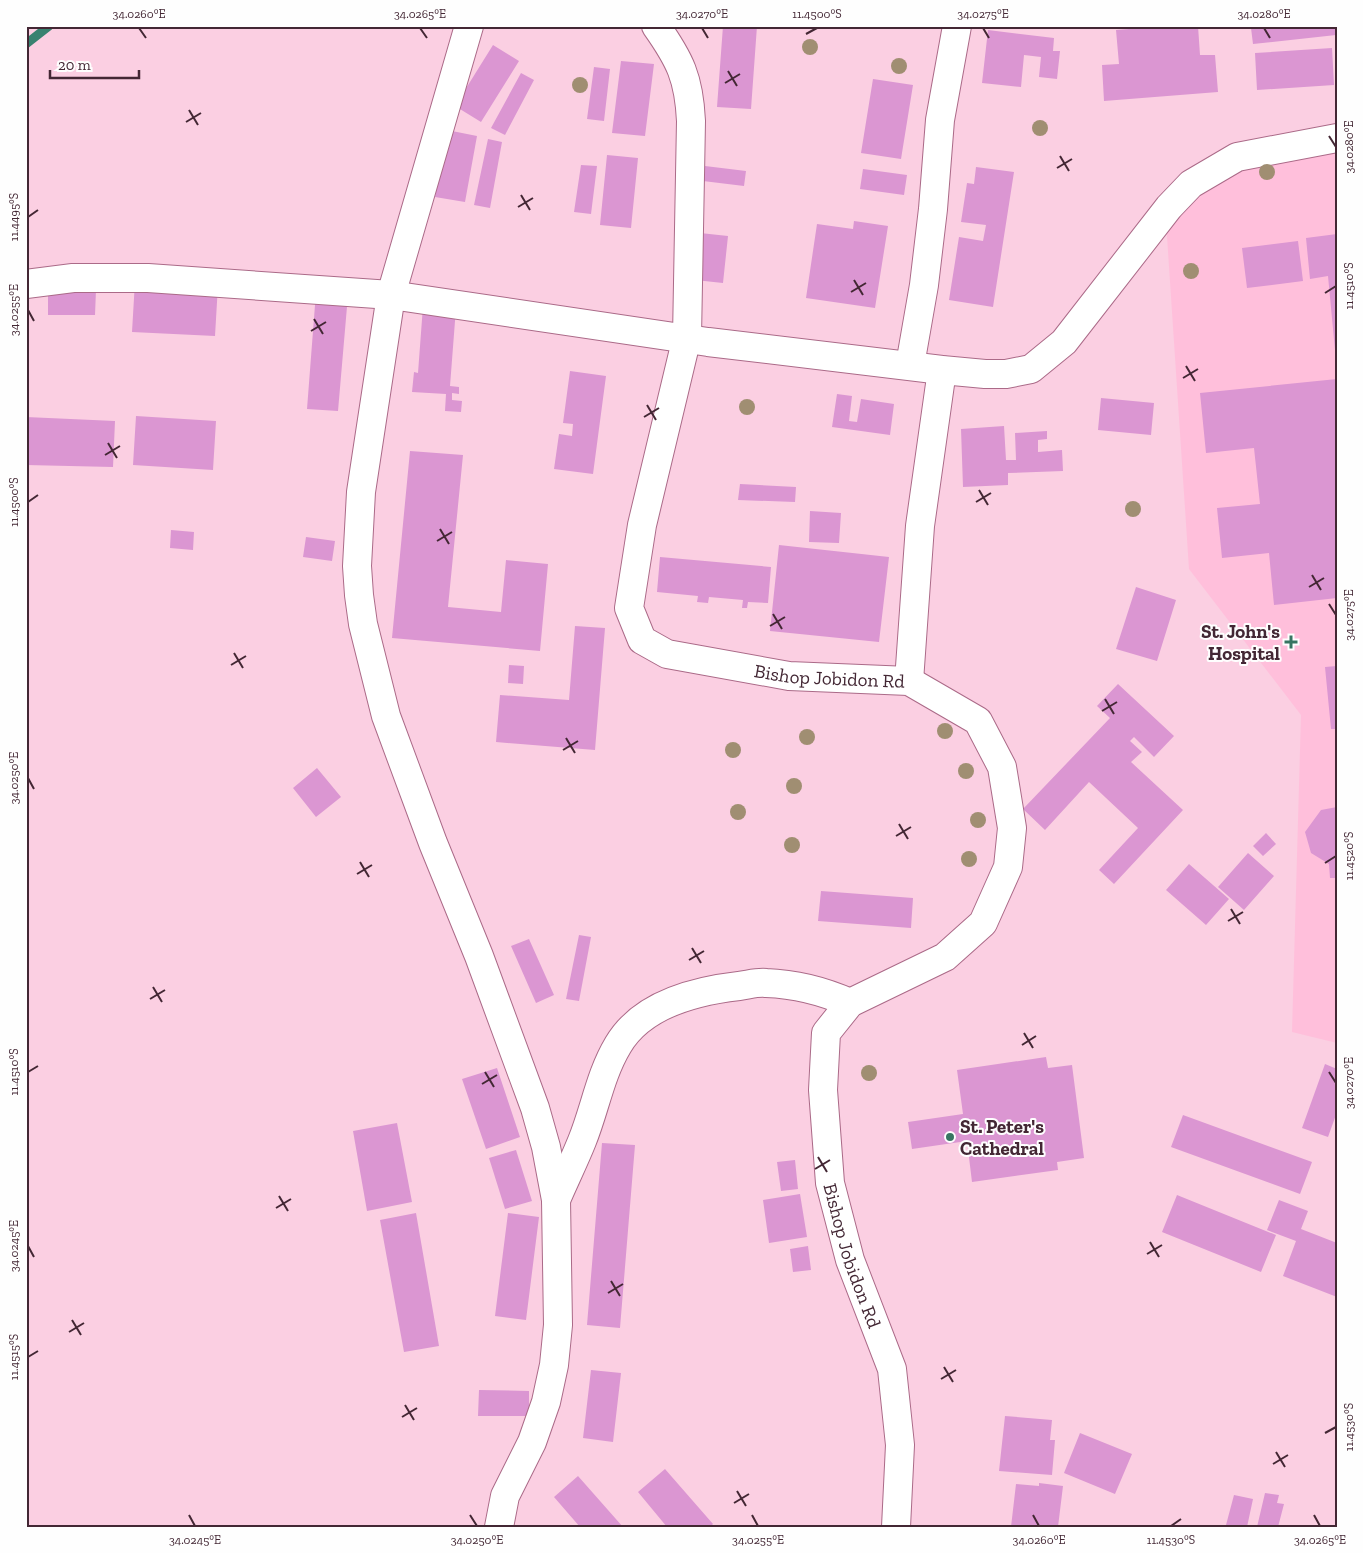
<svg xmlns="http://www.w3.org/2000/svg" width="1363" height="1553" font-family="'Zilla Slab',serif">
  <rect width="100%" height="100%" fill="#fbcfe2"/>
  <path fill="#ffbfdb" d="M1337,145V1043L1292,1032L1301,715L1189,569L1166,221L1247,158Z"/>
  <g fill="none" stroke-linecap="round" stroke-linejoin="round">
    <path stroke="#388270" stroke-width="9" d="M26,44L49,26"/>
  </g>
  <path fill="#db96d2" d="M723,26H757L751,109L717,107Z
    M1168,26H1198L1200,55H1215L1218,92L1104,101L1102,65L1119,64L1116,30Z
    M1265,26H1335L1336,35L1253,44L1251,28Z
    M988,30L1054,38L1053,51H1060L1057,79L1039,77L1041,57L1024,55L1021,87L982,83Z
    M493,45L519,61L481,122L455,106Z
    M1332,48L1334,85L1257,90L1255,53Z
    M621,61L654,64L645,136L612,133Z
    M594,67L610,69L604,121L587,119Z
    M521,73L534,80L505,135L491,128Z
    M873,79L913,85L901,159L861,153Z
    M447,130L477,136L465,202L435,197Z
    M488,139L502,142L490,208L474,205Z
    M607,155L638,158L631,228L600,225Z
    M581,165L597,166L591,214L574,212Z
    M705,166L746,171L744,186L703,181Z
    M976,167L1014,172L993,307L949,300L959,237L983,241L986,225L961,222L967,183L974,184Z
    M863,169L907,175L904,195L860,189Z
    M854,221L888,226L875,308L806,298L817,224L853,229Z
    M700,233L728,236L723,283L695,280Z
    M1337,234V350H1335L1328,276L1310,279L1306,238Z
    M1298,241L1303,281L1247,288L1242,248Z
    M135,281L218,285L215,336L132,332Z
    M48,289L96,290L95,315H48Z
    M316,292L348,295L338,411L307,409Z
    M423,306L456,308L450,386L459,387V394L452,393V400L462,401L461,412L445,411L446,394L412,392L414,372L418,373Z
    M570,371L606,376L593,474L554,469L559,434L572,436L573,424L563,423Z
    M1337,379V598L1274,605L1269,553L1222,558L1217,508L1260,504L1254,448L1206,453L1200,393Z
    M837,394L852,396L849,421L857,422L861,399L894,404L890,435L832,427Z
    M1101,398L1154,403L1151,435L1098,430Z
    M136,416L216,421L213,470L133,465Z
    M26,417L115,421L113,467L26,465Z
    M1004,426L1006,460H1016L1015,433L1047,431V439L1038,440V452L1062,450L1063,471L1008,473V485L963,487L961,429Z
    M410,451L463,455L448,607L501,612L506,560L548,564L540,651L392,638Z
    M740,484L796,487L795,502L738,500Z
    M810,511L841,513L839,543L809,542Z
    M171,530L194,532L193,550L170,548Z
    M306,537L335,541L332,561L303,557Z
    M779,545L889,557L879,642L770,631Z
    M660,557L771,567L768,603L748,602L747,608H742L743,600L709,597L708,603L697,602L698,596L657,592Z
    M1136,587L1176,600L1157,661L1116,649Z
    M575,626L605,628L595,750L496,742L500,695L569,700Z
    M509,665L524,666L523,684L508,683Z
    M1337,666V729H1331L1325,667Z
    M1118,684L1174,736L1154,757L1134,737L1130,741L1142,752L1131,762L1183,810L1114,884L1099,870L1138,828L1089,782L1045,830L1023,809L1110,718L1097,706Z
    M317,768L341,797L316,817L293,788Z
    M1337,807V878H1330L1329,864L1311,853L1305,832L1321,810Z
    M1266,833L1276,844L1263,856L1253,846Z
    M1248,853L1274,876L1244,910L1218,887Z
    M1189,864L1229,899L1206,925L1166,890Z
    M821,891L913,898L911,928L818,921Z
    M579,935L591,937L579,1001L566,999Z
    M529,939L554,995L536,1003L511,946Z
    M1046,1057L1048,1068L1072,1065L1084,1158L1057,1162L1058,1170L972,1182L967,1141L912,1149L908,1122L963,1114L957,1070Z
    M1325,1064L1337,1069V1112L1328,1137L1302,1128Z
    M497,1068L520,1137L486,1149L462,1079Z
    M1183,1115L1312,1162L1300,1194L1171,1147Z
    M397,1123L412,1202L367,1211L353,1131Z
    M602,1143L635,1145L620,1328L587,1325Z
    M516,1150L532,1201L505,1209L489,1158Z
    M795,1160L798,1189L781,1191L777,1162Z
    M800,1194L807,1237L769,1243L763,1200Z
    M1177,1195L1276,1235L1261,1272L1162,1232Z
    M1279,1200L1308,1211L1301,1229L1337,1243V1297L1283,1276L1296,1241L1267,1230Z
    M416,1213L439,1346L404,1352L380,1220Z
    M508,1213L539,1217L526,1320L495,1316Z
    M808,1246L811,1270L793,1272L790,1249Z
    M591,1370L621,1373L613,1442L583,1438Z
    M479,1390L529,1391V1416H478Z
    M1005,1416L1052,1420L1050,1440H1055L1052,1475L999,1471Z
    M1080,1433L1132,1454L1115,1494L1064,1473Z
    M665,1469L713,1524L710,1527H667L638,1492Z
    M578,1476L623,1527H580L554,1497Z
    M1039,1483L1063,1486L1058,1527H1011L1016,1484L1039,1486Z
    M1265,1493L1279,1495L1277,1503L1284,1504L1278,1527H1257Z
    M1234,1495L1253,1499L1247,1527L1226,1525Z"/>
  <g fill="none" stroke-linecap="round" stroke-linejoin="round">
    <defs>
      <g id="minor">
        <path d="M469,26L391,295L361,492L357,566L359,595L363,624L386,716L433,843L479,956L535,1108L546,1147L556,1200L558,1325L554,1365L546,1402L532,1442L505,1496L499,1527"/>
        <path id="s1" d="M656,26C680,60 689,78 691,121L687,337L642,525L629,608L642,640L667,654L789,676L909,681L978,721L1002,767L1012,828L1008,867L983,923L945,957L850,1003L826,1033L823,1090L830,1183L850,1260L892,1369L900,1445L896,1527"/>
        <path d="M26,284L73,278H148L391,295L708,342L942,370L985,374H1006L1031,369L1064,342L1169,207L1191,184L1237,157L1337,138"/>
        <path d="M910,365L924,285L933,209L940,120L957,26"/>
        <path d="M909,681L920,526L942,370"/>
        <path d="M556,1200C564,1181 574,1161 582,1141C595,1109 600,1075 618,1045C642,1004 695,991 739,986C748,985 757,982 766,983C796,984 823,991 850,1003"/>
      </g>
    </defs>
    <use href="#minor" stroke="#ab6a88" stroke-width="30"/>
    <use href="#minor" stroke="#fff" stroke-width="28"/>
  </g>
  <g fill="#a08e72">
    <circle cx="810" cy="47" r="8"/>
    <circle cx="899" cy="66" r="8"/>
    <circle cx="580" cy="85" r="8"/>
    <circle cx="1040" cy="128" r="8"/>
    <circle cx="1267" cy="172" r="8"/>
    <circle cx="1191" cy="271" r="8"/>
    <circle cx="747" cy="407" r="8"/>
    <circle cx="1133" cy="509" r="8"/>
    <circle cx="945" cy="731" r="8"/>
    <circle cx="807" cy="737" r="8"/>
    <circle cx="733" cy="750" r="8"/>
    <circle cx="966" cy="771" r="8"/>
    <circle cx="794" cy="786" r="8"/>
    <circle cx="738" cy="812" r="8"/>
    <circle cx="978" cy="820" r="8"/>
    <circle cx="792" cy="845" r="8"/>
    <circle cx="969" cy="859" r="8"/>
    <circle cx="869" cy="1073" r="8"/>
  </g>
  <path fill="none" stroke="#432734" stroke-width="2" d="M139,28L146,38M420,28L427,38M702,28L708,38M983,28L989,38M1264,28L1270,38M806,34L817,28M728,71L737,86M725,83L740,74M189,110L198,125M186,122L201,113M1329,136L1336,147M1060,156L1069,171M1057,168L1072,159M521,195L530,210M518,207L533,198M28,217L38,210M854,280L863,295M851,292L866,283M1325,293L1336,286M28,310L34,321M314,319L323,334M311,331L326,322M1186,366L1195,381M1183,378L1198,369M647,405L656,420M644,417L659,408M108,443L117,458M105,455L120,446M979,490L988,505M28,502L38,495M976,502L991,493M440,529L449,544M437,541L452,532M1312,575L1321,590M1309,587L1324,578M1329,604L1336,615M773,614L782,629M770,626L785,617M234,653L243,668M231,665L246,656M1105,699L1114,714M1102,711L1117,702M566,738L575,753M563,750L578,741M28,778L34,789M899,824L908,839M896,836L911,827M360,862L369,877M1325,863L1336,856M357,874L372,865M1231,909L1240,924M1228,921L1243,912M692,948L701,963M689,960L704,951M153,987L162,1002M150,999L165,990M1024,1033L1033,1048M1022,1045L1036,1036M28,1072L38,1066M485,1072L494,1087M1329,1072L1336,1083M482,1084L497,1075M818,1157L827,1172M815,1169L830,1160M279,1196L288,1211M276,1208L291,1199M1150,1242L1159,1257M28,1246L34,1257M1147,1254L1162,1245M611,1281L620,1296M608,1293L623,1284M72,1320L81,1335M69,1332L84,1323M28,1357L38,1351M944,1367L953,1382M941,1379L956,1370M405,1405L414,1420M402,1417L417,1408M1325,1433L1336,1427M1276,1452L1285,1467M1273,1464L1288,1455M737,1491L746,1506M734,1503L749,1494M189,1515L195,1526M470,1515L477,1526M752,1515L758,1526M1033,1515L1039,1526M1314,1515L1320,1526M1171,1526L1181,1519"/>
  <g fill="#377562" stroke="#fefefe" stroke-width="2">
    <path d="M1288.5 634.5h5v5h5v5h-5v5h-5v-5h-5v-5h5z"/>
    <circle cx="950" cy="1137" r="5"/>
  </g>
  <g text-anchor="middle" stroke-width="4" stroke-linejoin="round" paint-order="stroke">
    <g font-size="19" font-weight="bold" fill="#432734" stroke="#fefefe" text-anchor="end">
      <text x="1280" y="638">St. John's<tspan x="1280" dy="22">Hospital</tspan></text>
      <text x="960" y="1133" text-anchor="start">St. Peter's<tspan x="960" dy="22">Cathedral</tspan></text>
    </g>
    <g font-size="19" fill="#432734" stroke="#fefefe">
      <text dy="7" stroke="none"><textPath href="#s1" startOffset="824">Bishop Jobidon Rd</textPath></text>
      <text dy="7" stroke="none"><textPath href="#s1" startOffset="1619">Bishop Jobidon Rd</textPath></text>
    </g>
  </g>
  <rect width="1363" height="1553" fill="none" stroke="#fefefe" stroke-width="55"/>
  <path d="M50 70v8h89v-8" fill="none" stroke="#432734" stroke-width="2.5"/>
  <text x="58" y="70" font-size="15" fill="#432734" stroke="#fefefe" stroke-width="4" paint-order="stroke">20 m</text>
  <rect x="28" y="28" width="1308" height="1498" fill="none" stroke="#432734" stroke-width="2"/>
  <g font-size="12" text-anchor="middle" fill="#432734">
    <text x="139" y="18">34.0260°E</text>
    <text x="420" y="18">34.0265°E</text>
    <text x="702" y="18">34.0270°E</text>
    <text x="817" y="18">11.4500°S</text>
    <text x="983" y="18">34.0275°E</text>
    <text x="1264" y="18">34.0280°E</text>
    <text transform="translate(1349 147) rotate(-90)" y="4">34.0280°E</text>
    <text transform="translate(14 217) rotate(-90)" y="4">11.4495°S</text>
    <text transform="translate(1349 286) rotate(-90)" y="4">11.4510°S</text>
    <text transform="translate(14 310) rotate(-90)" y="4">34.0255°E</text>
    <text transform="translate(14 502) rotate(-90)" y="4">11.4500°S</text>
    <text transform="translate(1349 615) rotate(-90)" y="4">34.0275°E</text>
    <text transform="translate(14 778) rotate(-90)" y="4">34.0250°E</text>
    <text transform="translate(1349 856) rotate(-90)" y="4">11.4520°S</text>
    <text transform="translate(14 1072) rotate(-90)" y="4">11.4510°S</text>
    <text transform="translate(1349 1083) rotate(-90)" y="4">34.0270°E</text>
    <text transform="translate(14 1246) rotate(-90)" y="4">34.0245°E</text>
    <text transform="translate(14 1357) rotate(-90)" y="4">11.4515°S</text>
    <text transform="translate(1349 1427) rotate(-90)" y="4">11.4530°S</text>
    <text x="195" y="1544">34.0245°E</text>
    <text x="477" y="1544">34.0250°E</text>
    <text x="758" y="1544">34.0255°E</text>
    <text x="1039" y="1544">34.0260°E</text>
    <text x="1171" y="1544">11.4530°S</text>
    <text x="1320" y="1544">34.0265°E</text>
  </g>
</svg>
